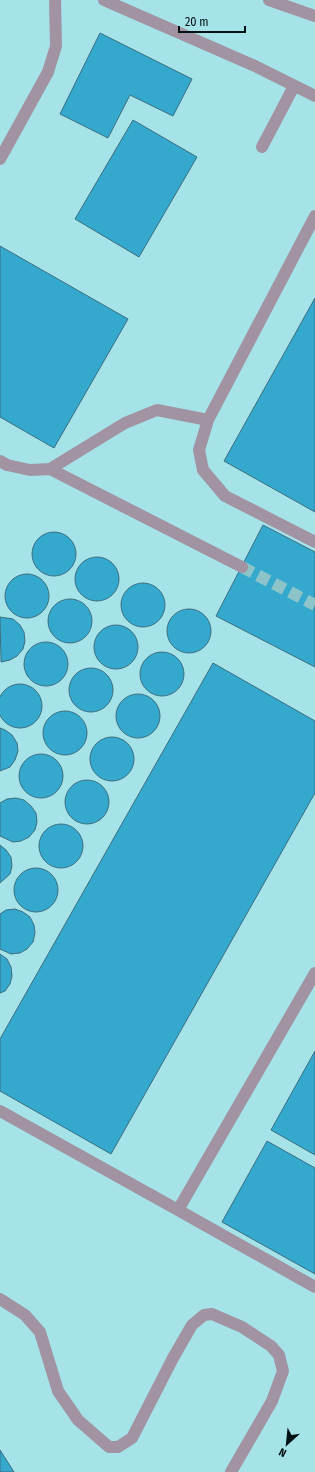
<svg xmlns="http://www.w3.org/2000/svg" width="315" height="1472" font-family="'Fira Sans Condensed',sans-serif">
  <rect width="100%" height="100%" fill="#a6e3e9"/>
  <path fill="#34a9cd" stroke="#3a6e80" d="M100,33L192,79L173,116L130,95L108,138L60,114Z
    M133,120L197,157L139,257L75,219Z
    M0,246L128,319L54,448L0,417Z
    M315,298V512L224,461Z
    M263,525L315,552V667L216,616Z
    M32 554a22 22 0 1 1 44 0a22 22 0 1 1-44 0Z
    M75 579a22 22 0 1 1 44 0a22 22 0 1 1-44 0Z
    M5 596a22 22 0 1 1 44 0a22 22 0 1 1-44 0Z
    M121 605a22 22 0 1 1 44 0a22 22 0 1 1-44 0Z
    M48 621a22 22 0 1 1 44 0a22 22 0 1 1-44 0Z
    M167 631a22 22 0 1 1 44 0a22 22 0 1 1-44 0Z
    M0,617L13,619L20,625L24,632L25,641L23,649L17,656L10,660L1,662Z
    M94 647a22 22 0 1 1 44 0a22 22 0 1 1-44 0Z
    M24 664a22 22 0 1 1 44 0a22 22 0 1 1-44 0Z
    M140 674a22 22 0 1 1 44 0a22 22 0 1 1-44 0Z
    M213,663L315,721V793L111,1154L0,1091V1039Z
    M69 690a22 22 0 1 1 44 0a22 22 0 1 1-44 0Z
    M-2 706a22 22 0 1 1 44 0a22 22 0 1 1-44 0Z
    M116 716a22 22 0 1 1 44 0a22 22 0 1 1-44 0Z
    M43 733a22 22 0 1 1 44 0a22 22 0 1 1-44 0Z
    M0,728L5,730L12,735L17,743L18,751L15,760L10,767L0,771Z
    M90 759a22 22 0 1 1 44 0a22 22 0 1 1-44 0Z
    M19 776a22 22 0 1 1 44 0a22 22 0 1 1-44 0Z
    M65 802a22 22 0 1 1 44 0a22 22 0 1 1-44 0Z
    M16,798L24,800L31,806L36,813L37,822L35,830L29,837L21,841L13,842L0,836V803L7,799Z
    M39 846a22 22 0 1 1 44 0a22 22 0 1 1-44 0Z
    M0,845L6,850L11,857L12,866L10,874L0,883Z
    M14 890a22 22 0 1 1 44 0a22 22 0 1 1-44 0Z
    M15,909L23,912L30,917L34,925L35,933L33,942L27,949L20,953L11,954L0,949V914L6,910Z
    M0,954L7,959L11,967L12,976L10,984L5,991L0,993Z
    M315,1051V1155L271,1130Z
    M267,1141L315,1168V1274L222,1222Z
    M0,1450L14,1472H0Z"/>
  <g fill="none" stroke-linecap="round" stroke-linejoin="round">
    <path stroke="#8dc4c9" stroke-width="12" stroke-dasharray="12 6" stroke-linecap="butt" d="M242,567L315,605"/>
    <path stroke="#a193a2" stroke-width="12" d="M104,0L255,66L315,96
      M269,0L315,16
      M262,147L294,86
      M0,159L48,72L56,46L55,0
      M315,216L208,420L199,450L203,470L225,496L315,542
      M0,461L7,465L30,470L50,469L125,423L157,410L208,420
      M50,469L242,567
      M0,1111L178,1210L315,973
      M178,1210L315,1287
      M0,1299L25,1315L40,1332L58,1391L78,1420L109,1447H118L132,1438L173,1358L192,1325L204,1315L212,1314L242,1327L271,1346L279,1355L283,1371L272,1401L231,1472"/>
  </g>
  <g transform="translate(287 1444) rotate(207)" stroke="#a6e3e9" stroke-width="3" paint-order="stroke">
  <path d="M0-3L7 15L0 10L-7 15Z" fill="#001113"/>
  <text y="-6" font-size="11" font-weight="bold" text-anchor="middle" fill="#001113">N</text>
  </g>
  <path d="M179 26v6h66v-6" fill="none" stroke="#001113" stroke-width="2"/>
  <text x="185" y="26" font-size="12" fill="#001113" stroke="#a6e3e9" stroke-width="3" paint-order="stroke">20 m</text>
</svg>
